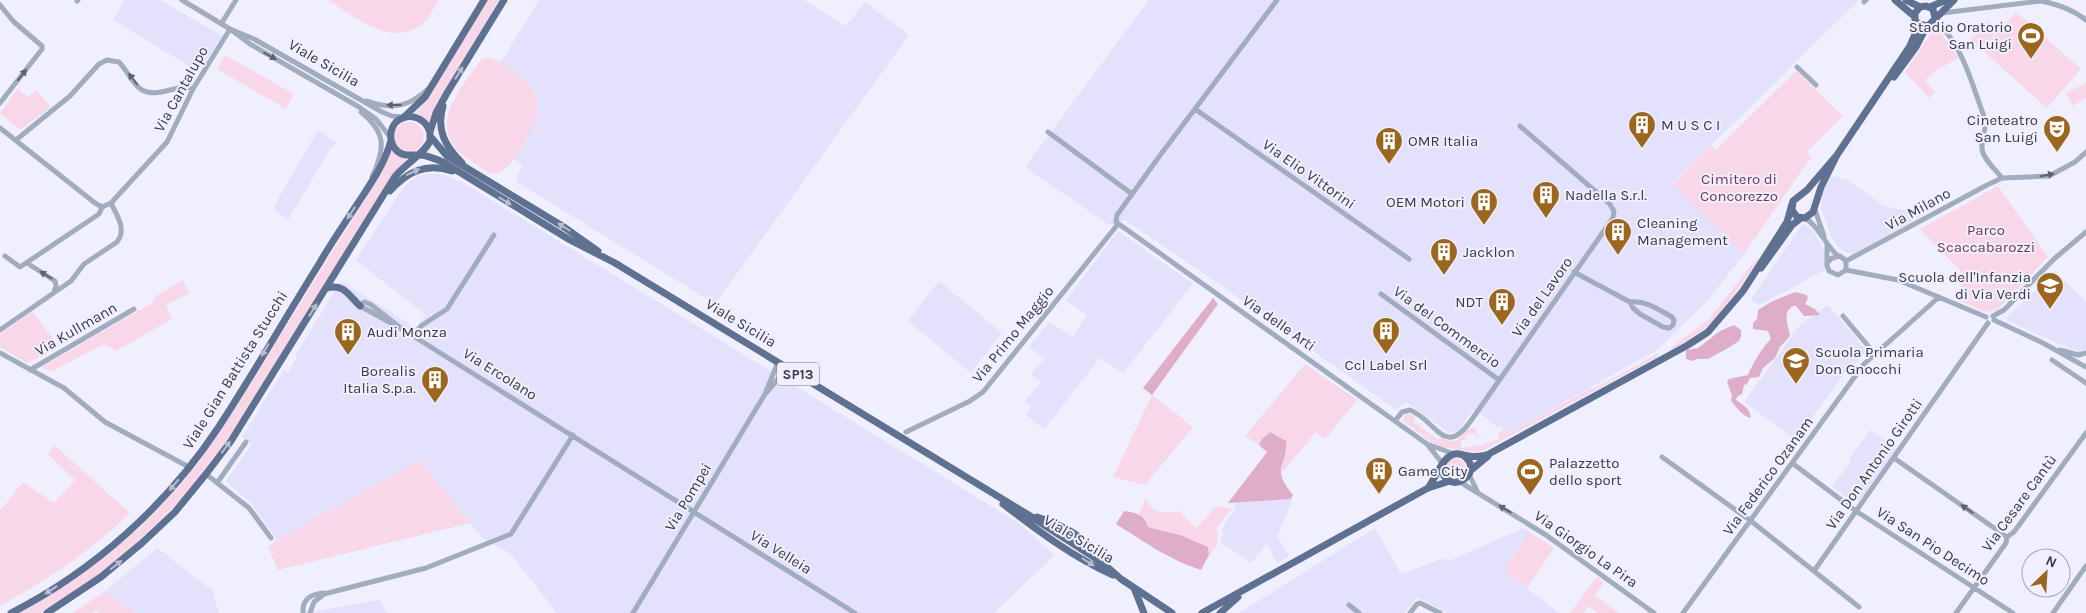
<svg xmlns="http://www.w3.org/2000/svg" width="2086" height="613" font-family="Karla,sans-serif">
  <rect width="100%" height="100%" fill="#f0effd"/>
  <path fill="#e3e1fb" d="M125,0H160L222,36L199,72L113,20Z
    M539,0H804L846,26L865,2L909,35L715,304L517,182L516,179L523,165L514,159L537,116L522,79L501,62Z
    M1149,0H1858V1L1673,183L1744,254L1708,300L1657,350L1507,434L1502,430L1503,427L1500,426L1497,427L1473,409L1458,431L1449,433L1408,403L1395,409L1216,282L1125,220L1109,225L1025,167Z
    M318,130L337,143L331,148L288,220L273,208Z
    M430,174H441L462,182L1017,522L1055,555L994,613H557L510,553L482,538L420,460L277,540L253,505L226,481L252,444L242,437L284,370L288,373L297,357L295,356L341,281L413,326L409,336L426,315L356,260L401,191L408,183L418,176Z
    M1831,176L1848,180L1884,206L1924,215L1853,254L1845,252L1838,247L1831,236L1821,207L1822,193Z
    M1803,224L1812,229L1824,250L1825,270L1759,305L1751,299Z
    M1118,231L1193,284L1123,373L1100,358L1044,429L1025,415L1031,407L1024,402L1041,382L1031,374L1045,359L1029,347L1049,322L1072,337L1087,316L1066,300Z
    M2055,271L2086,302V348L2083,352H2078L2008,321L2007,318Z
    M939,281L1002,333L971,373L908,321Z
    M1828,305L1866,350L1853,368H1848L1796,440L1744,402L1800,325Z
    M1870,430L1897,449L1860,500L1852,502L1832,486L1851,462L1849,459Z
    M1291,499L1292,502L1277,536L1289,556L1283,560L1277,563L1267,544L1251,563L1220,542L1224,534L1221,531L1234,510L1236,502Z
    M1375,528L1401,574L1445,558L1447,562L1523,528L1529,532L1504,571L1559,613H1447L1417,597L1405,613H1239Z
    M157,548L212,590L219,613H136L104,592Z
    M379,600L387,613H304Z"/>
  <path fill="#f8d7e8" d="M328,0H439C435,6 431,14 426,20C395,52 355,17 328,0Z
    M489,0H499L446,88L432,114L429,122L416,112L422,106Z
    M2016,12L2081,69L2047,108L1982,50Z
    M1989,20L1999,30L1981,49L1971,40Z
    M1936,26L1958,58L1935,71L1925,80L1935,92L1929,98L1905,72Z
    M225,55L294,94L286,109L217,69Z
    M486,58C504,59 521,76 532,89C535,93 539,101 538,107C538,122 513,169 498,173C488,175 479,166 471,161C423,131 458,91 482,59Z
    M1796,71L1843,116L1807,152L1811,157L1744,254L1673,184L1711,146L1716,150Z
    M2086,83V98L2072,106L2066,93Z
    M18,88L27,97L36,90L51,107L20,130L0,113Z
    M394 137a15 15 0 1 1 30 0a15 15 0 1 1-30 0Z
    M391,150L398,156L407,159L392,175L237,426L184,497L127,552L92,580L40,613H18C85,579 148,527 194,468C228,424 256,375 285,328C317,276 350,224 383,171Z
    M1998,186L2048,257L1997,310L1984,312L1957,299L1965,276L1920,229Z
    M1757,258H1759C1742,283 1727,309 1704,329C1694,338 1682,343 1671,350V348L1709,319Z
    M183,280L189,293L166,305L172,319L116,351L104,344L51,372L42,367L155,301L153,298Z
    M32,311L59,347L27,363L0,347V335Z
    M1659,353L1657,357L1482,451L1473,452L1442,447L1431,442L1403,421L1404,415L1410,414L1415,418L1413,421L1438,440L1441,437C1464,451 1461,424 1477,428L1475,432L1479,436L1482,434L1481,437L1475,436V433L1465,435L1466,440H1461V448L1483,445L1499,439L1498,435L1502,430L1507,434L1590,389L1595,388Z
    M1305,364L1357,400L1325,439L1316,432L1280,475L1281,463L1287,450L1270,432L1262,439L1259,445L1245,436Z
    M1152,395L1193,427L1145,485L1113,477Z
    M54,445L130,513C91,551 47,580 0,606V511L23,482L54,503L75,480L48,454Z
    M1445 468a10 10 0 1 1 20 0a10 10 0 1 1-20 0Z
    M420,460L470,523L278,570L268,547L277,540Z
    M1145,499L1155,511L1168,513L1179,511L1196,528L1217,506L1232,509L1217,527V546L1209,555L1208,547L1180,535L1148,527L1145,519L1139,514Z
    M1529,532L1554,548L1527,588L1504,571Z
    M1597,577L1604,582L1595,596L1619,613H1598L1588,606L1583,613H1570Z
    M104,592L136,613H100L96,610L91,613H73Z"/>
  <path fill="#deaec8" d="M1795,292L1807,295L1808,298L1805,304L1815,309L1820,315L1804,316L1796,306H1793C1782,313 1788,325 1790,336L1780,347L1775,358L1763,368L1759,377L1750,378L1747,384L1744,385L1742,394L1737,397L1736,400C1743,405 1750,408 1751,418C1741,416 1737,407 1731,401L1732,396L1727,382L1729,379L1748,375C1752,365 1763,346 1771,339L1768,331L1753,329V323L1757,319L1758,310L1771,302Z
    M1213,298L1218,304L1152,395L1143,388Z
    M1734,325L1741,330V336L1739,341L1728,348L1708,359H1698L1692,361L1686,359V350L1698,348L1720,331Z
    M1270,432L1286,441C1288,469 1269,465 1293,495L1291,499L1228,503L1267,452L1259,445L1262,439Z
    M1124,511C1137,513 1144,514 1148,527L1180,535L1208,547L1209,555L1201,570L1182,563L1157,550L1116,524Z"/>
  <g fill="none" stroke-linecap="round" stroke-linejoin="round">
    <path stroke="#a1acbe" stroke-width="5" d="M182,0L230,29L254,39L382,112L392,116L402,117
      M1277,0L1161,154L1117,215L1116,222L1427,444L1454,454
      M77,1L78,0
      M1864,2L1866,0
      M0,5L14,22L42,46V49L0,103
      M1942,13L2041,1C2058,4 2072,9 2086,20
      M221,24L236,0
      M1939,24C1964,48 1973,88 1985,119C1987,129 1981,138 1982,148C1982,158 1996,170 2002,178
      M230,29L250,44L359,107L376,119L390,137
      M1797,67L1816,85
      M367,101C392,110 409,107 428,89
      M1195,109L1409,259
      M361,112C387,133 385,149 372,177
      M0,128L95,203L102,207
      M1048,132L1132,194
      M16,140L70,96L99,64L107,60L119,62C126,69 134,86 142,90C158,99 177,83 193,89
      M1814,207L1824,236
      M1805,218C1820,227 1825,245 1838,256
      M1827,244V265L1829,271L1838,275L1846,270V261L1840,256L1832,258L1828,262
      M5,256L20,267L99,214L102,207L111,203L167,142L193,89L230,29
      M1846,261L1987,185L2002,178L2049,176L2075,162L2086,152
      M27,263L55,281L56,286L54,292
      M1846,270L1898,280L1986,317
      M1574,272L1630,302L1633,308L1640,314L1663,327L1669,328L1673,325L1674,320L1672,317C1659,310 1646,300 1630,302
      M1381,294L1499,380
      M364,302L370,304L402,329L360,306Z
      M1843,316L1874,353
      M1993,316L2004,310L2054,259L2086,232
      M1994,320L2043,343L2086,367
      M402,329L855,613
      M0,330L71,281L84,264L117,242C127,229 117,216 111,203
      M414,335L421,326L447,309L494,235
      M2060,350L2078,355L2086,353
      M0,353L64,388L105,422L189,467
      M2052,360L2086,383
      M778,362L765,394L788,368
      M30,370L134,309
      M1395,421L1402,412L1410,410C1436,420 1444,458 1470,422L1613,218L1614,211L1609,203L1520,126
      M906,432L970,401L983,392L1118,224
      M1427,444L1442,463
      M1662,457L1751,521L1859,607
      M1894,458L2007,537
      M1792,463L1856,511L2013,613
      M206,474L249,508L271,538
      M1469,474L1477,491
      M1460,482L1546,535L1654,613
      M217,483L246,442
      M1814,571L1988,323
      M1349,605L1359,613
      M303,613C302,599 311,594 324,593
      M310,613L314,602L324,594L426,568L511,534L573,435
      M633,613L765,394
      M1410,613L1417,604L1420,603L1440,613
      M1683,613L1864,364L1939,297
      M1956,613L2006,543L2007,537L2014,532L2086,433
      M2053,613L2086,566"/>
    <path stroke="#5e7191" stroke-width="7" d="M1895,0L1914,16
      M1906,0L1920,7
      M1930,7L1946,0
      M1935,18L1933,9L1926,6L1920,7L1915,13V20L1918,24L1928,26L1954,0
      M1894,77L1916,47L1927,26
      M443,106C436,130 445,146 462,163
      M404,117L425,97L484,0
      M430,132L436,113L447,93L504,0
      M430,136L447,156L564,227L598,251
      M1837,155L1821,187L1813,212L1805,218L1797,217L1792,210L1793,201L1807,190L1837,155L1910,46L1919,25
      M390,191C407,172 426,162 452,171
      M615,263L1027,514L1103,563L1121,579L1172,613
      M1761,268L1792,225L1801,218
      M327,288C344,283 349,296 360,306
      M1442,466C1442,499 1489,475 1463,455
      M1470,471L1488,456
      M1428,488C1436,478 1444,451 1459,454C1469,456 1476,458 1487,455L1688,345L1708,332L1743,291L1787,222L1792,204
      M1003,504C1037,530 1074,558 1113,575
      M1037,517C1065,526 1085,536 1101,561
      M1134,588L1144,613
      M11,613C94,571 167,505 218,428C253,375 285,318 319,264C331,243 345,223 358,203C371,183 385,164 391,140
      M47,613L101,577L142,543L175,512L206,474L231,441L394,178C402,166 428,151 430,140C433,121 410,109 396,122C389,130 389,142 396,150C404,158 412,154 421,155C429,156 436,159 443,162L570,240L619,265
      M1202,613L1428,488L1450,481
      M1220,613L1238,597"/>
  </g>
  <defs><path id="oneway-solid" d="M-6-.8H1V-3.2L6.5 0L1 3.2V.8H-6Z" transform="scale(1.25)"/></defs>
  <g fill="#5e6170">
    <use href="#oneway-solid" transform="translate(270 56) rotate(29)"/>
    <use href="#oneway-solid" transform="translate(22 75) rotate(-52)"/>
    <use href="#oneway-solid" transform="translate(133 79) rotate(-127)"/>
    <use href="#oneway-solid" transform="translate(394 105) rotate(-180)"/>
    <use href="#oneway-solid" transform="translate(2047 175) rotate(-11)"/>
    <use href="#oneway-solid" transform="translate(46 275) rotate(-148)"/>
    <use href="#oneway-solid" transform="translate(1505 509) rotate(-149)"/>
    <use href="#oneway-solid" transform="translate(1967 509) rotate(-145)"/>
  </g>
  <g fill="#b6bdd2">
    <use href="#oneway-solid" transform="translate(459 73) rotate(-58)"/>
    <use href="#oneway-solid" transform="translate(413 172) rotate(-25)"/>
    <use href="#oneway-solid" transform="translate(505 201) rotate(31)"/>
    <use href="#oneway-solid" transform="translate(351 213) rotate(123)"/>
    <use href="#oneway-solid" transform="translate(564 227) rotate(-148)"/>
    <use href="#oneway-solid" transform="translate(313 310) rotate(-58)"/>
    <use href="#oneway-solid" transform="translate(265 350) rotate(120)"/>
    <use href="#oneway-solid" transform="translate(226 447) rotate(-54)"/>
    <use href="#oneway-solid" transform="translate(174 485) rotate(130)"/>
    <use href="#oneway-solid" transform="translate(1088 562) rotate(32)"/>
    <use href="#oneway-solid" transform="translate(116 565) rotate(-39)"/>
    <use href="#oneway-solid" transform="translate(51 590) rotate(147)"/>
  </g>
  <defs>
    <symbol id="stadium-pin" viewBox="-11 -11 22 30"><path d="M0 17L-7.5 6A9.5 9.5 0 1 1 7.5 6Z" fill="#9b661e" stroke="#f0effd"/><path d="M0-5a6.5 5 0 1 0 0 10a6.5 5 0 1 0 0-10ZM-3.5-1.8h7v3.6h-7Z" fill="#fff"/></symbol>
    <symbol id="building-pin" viewBox="-11 -11 22 30"><path d="M0 17L-7.5 6A9.5 9.5 0 1 1 7.5 6Z" fill="#9b661e" stroke="#f0effd"/><path d="M-4-6H4V6H1V3H-1V6H-4ZM-2.5-4.3h1.7v1.8h-1.7ZM.8-4.3h1.7v1.8H.8ZM-2.5-1h1.7V.8h-1.7ZM.8-1h1.7V.8H.8Z" fill="#fff"/></symbol>
    <symbol id="theatre-pin" viewBox="-11 -11 22 30"><path d="M0 17L-7.5 6A9.5 9.5 0 1 1 7.5 6Z" fill="#9b661e" stroke="#f0effd"/><path d="M-5-5.5Q0-4 5-5.5V0Q5 5 0 6Q-5 5-5 0ZM-3.3-2.5H-1v1.5H-3.3ZM1-2.5H3.3v1.5H1ZM-2.8 1Q0 5.5 2.8 1Z" fill="#fff"/></symbol>
    <symbol id="school-pin" viewBox="-11 -11 22 30"><path d="M0 17L-7.5 6A9.5 9.5 0 1 1 7.5 6Z" fill="#9b661e" stroke="#f0effd"/><path d="M0-5L7-2L0 1L-7-2ZM-4 1L0 2.5L4 1V4Q0 6-4 4Z" fill="#fff"/></symbol>
  </defs>
  <g fill-rule="evenodd">
    <use href="#stadium-pin" x="2015" y="20" width="32" height="43"/>
    <use href="#building-pin" x="1626" y="109" width="32" height="43"/>
    <use href="#theatre-pin" x="2041" y="113" width="32" height="43"/>
    <use href="#building-pin" x="1373" y="125" width="32" height="43"/>
    <use href="#building-pin" x="1530" y="179" width="32" height="43"/>
    <use href="#building-pin" x="1468" y="186" width="32" height="43"/>
    <use href="#building-pin" x="1602" y="216" width="32" height="43"/>
    <use href="#building-pin" x="1428" y="236" width="32" height="43"/>
    <use href="#school-pin" x="2034" y="270" width="32" height="43"/>
    <use href="#building-pin" x="1486" y="286" width="32" height="43"/>
    <use href="#building-pin" x="1370" y="315" width="32" height="43"/>
    <use href="#building-pin" x="332" y="316" width="32" height="43"/>
    <use href="#school-pin" x="1780" y="345" width="32" height="43"/>
    <use href="#building-pin" x="419" y="364" width="32" height="43"/>
    <use href="#building-pin" x="1363" y="455" width="32" height="43"/>
    <use href="#stadium-pin" x="1514" y="456" width="32" height="43"/>
  </g>
  <g text-anchor="middle" stroke-width="4" stroke-linejoin="round" paint-order="stroke">
    <rect fill="#f0effd" stroke="#71707d" stroke-width="1" x="777" y="362.5" width="42" height="23" rx="4"/>
    <g font-size="14" font-weight="bold" fill="#3a3946">
      <text x="798" y="379">SP13</text>
    </g>
    <g font-size="15" fill="#3a3946" stroke="#f0effd" text-anchor="start">
      <text x="2012" y="32" text-anchor="end">Stadio Oratorio<tspan x="2012" dy="17">San Luigi</tspan></text>
      <text x="2038" y="125" text-anchor="end">Cineteatro<tspan x="2038" dy="17">San Luigi</tspan></text>
      <text x="1661" y="130">M U S C I</text>
      <text x="1408" y="146">OMR Italia</text>
      <text x="1565" y="200">Nadella S.r.l.</text>
      <text x="1465" y="207" text-anchor="end">OEM Motori</text>
      <text x="1637" y="228">Cleaning<tspan x="1637" dy="17">Management</tspan></text>
      <text x="1463" y="257">Jacklon</text>
      <text x="2031" y="282" text-anchor="end">Scuola dell'Infanzia<tspan x="2031" dy="17">di Via Verdi</tspan></text>
      <text x="1483" y="307" text-anchor="end">NDT</text>
      <text x="367" y="337">Audi Monza</text>
      <text x="1815" y="357">Scuola Primaria<tspan x="1815" dy="17">Don Gnocchi</tspan></text>
      <text x="1386" y="370" text-anchor="middle">Ccl Label Srl</text>
      <text x="416" y="376" text-anchor="end">Borealis<tspan x="416" dy="17">Italia S.p.a.</tspan></text>
      <text x="1549" y="468">Palazzetto<tspan x="1549" dy="17">dello sport</tspan></text>
      <text x="1398" y="476">Game City</text>
    </g>
    <g font-size="15" fill="#3a3946" stroke="#f0effd">
      <text transform="translate(324 63) rotate(30)" y="5">Viale Sicilia</text>
      <text transform="translate(181 89) rotate(-61)" y="5">Via Cantalupo</text>
      <text transform="translate(1309 174) rotate(35)" y="5">Via Elio Vittorini</text>
      <text transform="translate(1918 209) rotate(-29)" y="5">Via Milano</text>
      <text transform="translate(1542 297) rotate(-55)" y="5">Via del Lavoro</text>
      <text transform="translate(741 323) rotate(31)" y="5">Viale Sicilia</text>
      <text transform="translate(1279 323) rotate(35)" y="5">Via delle Arti</text>
      <text transform="translate(1447 327) rotate(36)" y="5">Via del Commercio</text>
      <text transform="translate(76 329) rotate(-30)" y="5">Via Kullmann</text>
      <text transform="translate(1013 334) rotate(-51)" y="5">Via Primo Maggio</text>
      <text transform="translate(235 370) rotate(-58)" y="5">Viale Gian Battista Stucchi</text>
      <text transform="translate(500 374) rotate(32)" y="5">Via Ercolano</text>
      <text transform="translate(1874 464) rotate(-55)" y="5">Via Don Antonio Girotti</text>
      <text transform="translate(1768 476) rotate(-54)" y="5">Via Federico Ozanam</text>
      <text transform="translate(688 497) rotate(-59)" y="5">Via Pompei</text>
      <text transform="translate(2019 503) rotate(-54)" y="5">Via Cesare Cantù</text>
      <text transform="translate(1079 539) rotate(31)" y="5">Viale Sicilia</text>
      <text transform="translate(1933 546) rotate(33)" y="5">Via San Pio Decimo</text>
      <text transform="translate(1586 549) rotate(35)" y="5">Via Giorgio La Pira</text>
      <text transform="translate(781 552) rotate(32)" y="5">Via Velleia</text>
    </g>
    <g font-size="15" fill="#72375a" stroke="#f0effd">
      <text x="1739" y="184">Cimitero di<tspan x="1739" dy="17">Concorezzo</tspan></text>
      <text x="1986" y="235">Parco<tspan x="1986" dy="17">Scaccabarozzi</tspan></text>
    </g>
  </g>
  <g transform="translate(2046 573) rotate(25)"><circle r="24" fill="#f0effd" stroke="#a7a6b4"/>
  <path d="M0-4L9 19L0 12L-9 19Z" fill="#9b661e"/>
  <text y="-8" font-size="14" font-weight="bold" text-anchor="middle" fill="#3a3946">N</text>
  </g>
</svg>
